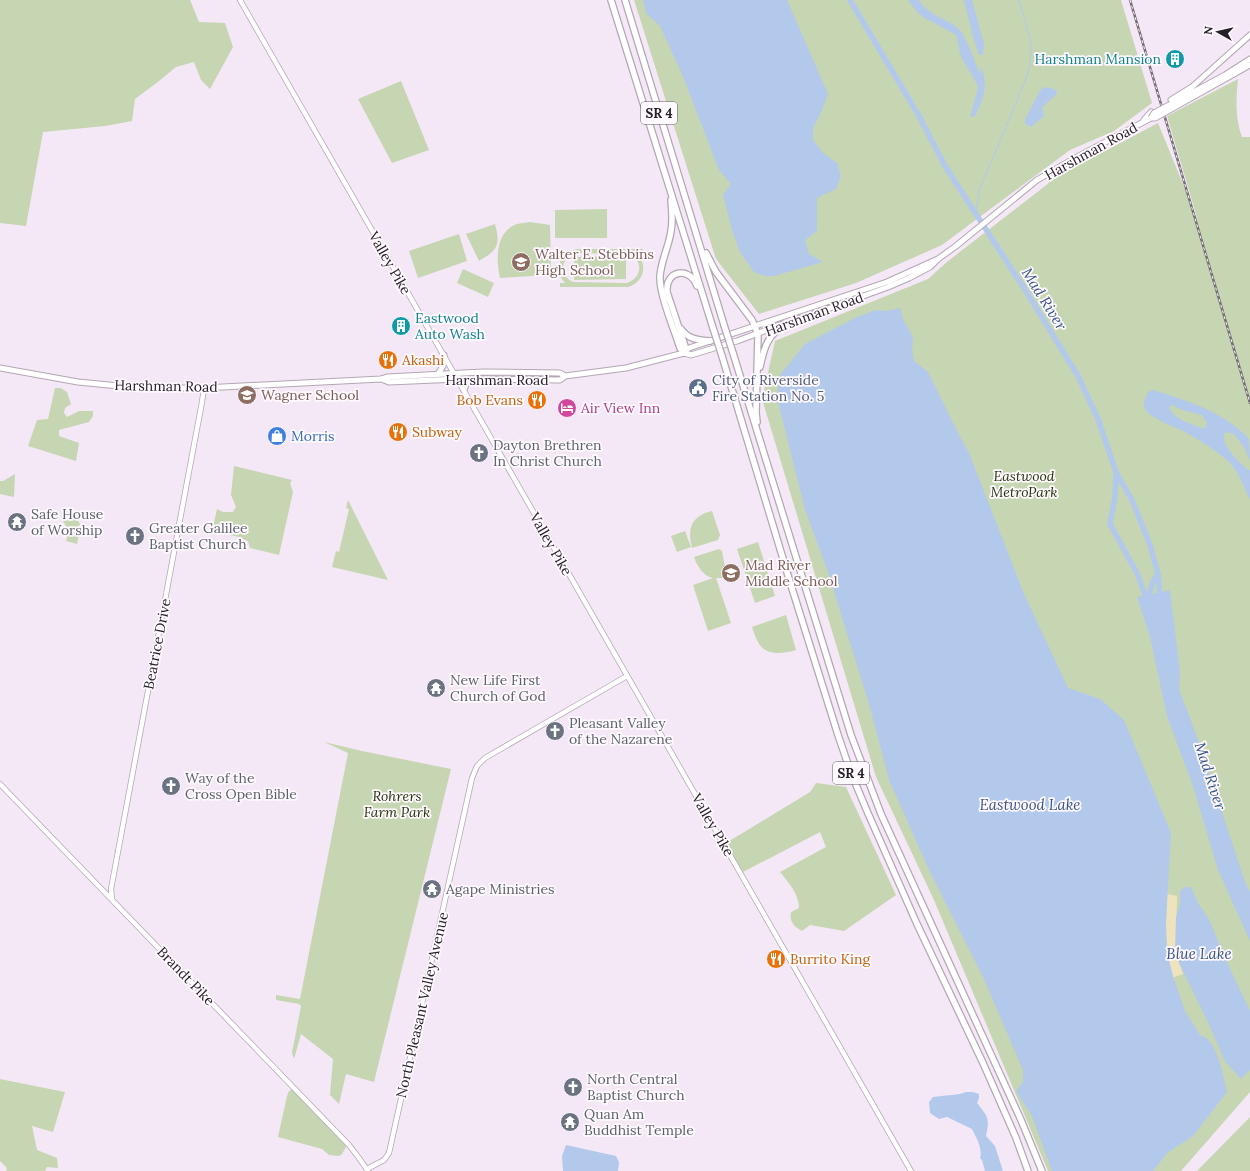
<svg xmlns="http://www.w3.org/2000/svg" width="1250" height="1171" font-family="Lora,serif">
  <rect width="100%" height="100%" fill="#f5e8f6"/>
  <path fill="#c6d5b2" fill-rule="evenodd" d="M0,0H190L199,22L225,23L233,47L210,89L201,80L194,62L176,67L159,81L135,99L132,121L105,126L43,132L26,226L0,223Z
    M634,0H1121L1152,103L1114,131L1070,150L942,245L856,283L759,314L716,259Z
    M1238,79C1236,99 1235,117 1242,137H1250V1092L1181,1171H1048L934,900L876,777L762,399L775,341L928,279L948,261L1058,176L1158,123L1198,221L1167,116Z
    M401,81L429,150L392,163L358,99Z
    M607,209V238H555V210Z
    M530,222L550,225L551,271L547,275L500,278C496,259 495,232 517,224C521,223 526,223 530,222Z
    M495,224C501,246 497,250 479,261L466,234Z
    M459,234L467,261L418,278L409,251Z
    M578,249H643V253H637C648,265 644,282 628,287H560V283H565C553,270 560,251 578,249ZM575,253L629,254C644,261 642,278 627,283L573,282C559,276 560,258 575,253Z
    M626,256V279L574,280V257Z
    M463,269L494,283L488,297L457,283Z
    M55,388H61L67,392L71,404L65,408L64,413L67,417L79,411H93V416L89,422L59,430V436L79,443L76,461L28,446L37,420L48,419Z
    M234,466L292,480L290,483L293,492L279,555L250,548L248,541L239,537L212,531L217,509L223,512H233L236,507L231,495Z
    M15,474L14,497L0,494V481H3Z
    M348,500L388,580L332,567L336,551L339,552L349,509L346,508Z
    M712,511L720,535L718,540L692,548C687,528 691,516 712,511Z
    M74,514L80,524L79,526L70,532L79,534L77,544L66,541L69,531L63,521Z
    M685,531L691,547L677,552L671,536Z
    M758,542L775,596L755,603L737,549Z
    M719,549L722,551L727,578H716L731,623L708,631L693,585L713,578C703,576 697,566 694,557Z
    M786,615L796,650C783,654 765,656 758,642C755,637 754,632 752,627Z
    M324,742L362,751L451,769L374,1082L346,1074L339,1104L330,1095L333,1059L301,1034L294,1059L292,1053L301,1006L299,1004L276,1000V995L300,999L348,753Z
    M816,783L846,787L896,895L844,931L810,925L802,931C794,927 789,921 791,912L799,908C799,894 788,882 780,872L826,847L820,832L743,872L726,843L810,792Z
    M0,1079L65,1092L53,1132L32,1126L37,1150L57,1158L58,1168L47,1167L45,1171H6L7,1168L0,1161Z
    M291,1090H294L347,1145L342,1154L339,1156L329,1155L322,1149L278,1137L287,1096L289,1091Z
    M1250,1117V1171H1197Z"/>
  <path fill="#ede4be" d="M1167,894L1177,896L1176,947L1177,955L1183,974L1172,978C1164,949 1166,924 1167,894Z"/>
  <path fill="#b2c9ec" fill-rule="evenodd" d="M643,0H787L828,94L822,110L813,128V140L823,153L837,163L841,176L836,189L817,198V231L805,240L809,254L823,262L774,276H765L754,272L740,252L732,230L723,195L731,184L719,170L682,74L660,26L646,13Z
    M908,0H919C930,17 945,17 959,29C966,36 976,64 980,74L981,67C989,85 983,100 975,116L970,117L978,88L977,84L961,57L956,35L931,21C921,19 914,8 908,0Z
    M964,0H972L984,44L983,55H979L975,44Z
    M1045,87L1054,89L1057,91L1056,95L1042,107L1044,116L1031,127L1025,124V119L1041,89Z
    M900,308L903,319L913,337L912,350L914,361L928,372L955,427L969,453L1024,594L1068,688L1100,699L1124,720L1171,833L1166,923L1167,952L1173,976L1185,1011L1200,1035C1218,1039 1223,1077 1227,1092L1193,1136L1167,1153L1153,1171H1052L1032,1116L1016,1091L1023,1082V1070L983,977L930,872L889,780L869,704L828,572L805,510L777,398L780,375L805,344L857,317L876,310L885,311Z
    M1153,390C1190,402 1221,410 1249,439L1250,461L1245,449L1234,434L1225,432C1219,444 1239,462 1248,470H1250V500C1244,487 1239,472 1229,462C1216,450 1198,439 1183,431C1173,426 1150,418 1145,409C1142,404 1146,397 1148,392ZM1172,405L1182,410L1202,415L1207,423L1205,428H1201C1190,423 1174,420 1169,407Z
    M1170,590L1180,672L1179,689L1201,748L1245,882L1250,892V941L1218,870L1193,786L1167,716L1150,637L1137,597Z
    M1185,887H1191L1198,903L1210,921L1223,954L1250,1011V1070L1241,1079L1225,1061L1207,1020L1179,963L1175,952L1176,917L1180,904V891Z
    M966,1092H973L979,1094V1098L977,1103C988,1117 990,1118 986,1136L995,1146L1003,1171H985L982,1160L980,1158C983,1149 976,1137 972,1129L947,1117L939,1119L930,1113L929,1102L933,1097C944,1095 956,1096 966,1092Z
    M566,1145L616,1156L619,1162L618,1171H563L562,1156Z"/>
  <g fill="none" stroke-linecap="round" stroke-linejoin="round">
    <path stroke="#b2c9ec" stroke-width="1" d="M976,213L980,188L1024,84L1030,65L1031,41L1019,0"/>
    <path stroke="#b2c9ec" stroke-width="5.5" d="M850,0L919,116L945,166L1027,293L1078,376L1098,419L1116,472L1115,497L1110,524L1138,575L1147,601
      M1116,472L1132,500L1149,542L1158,573L1152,584L1148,600
      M1158,573L1160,598"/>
    <defs>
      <path id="secondary" d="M240,0L911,1171
        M0,784L349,1145L359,1158L368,1171
        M112,899L111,889L202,402L204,388
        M367,1169L384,1160L389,1153L472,778L477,766L485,758L627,676"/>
      <path id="primary" d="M1171,100L1192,87L1250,35
        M1171,104L1225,75L1250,59
        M1173,108L1250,65
        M1144,120L1151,112
        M797,320L888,287L909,278L930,267L938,259L956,246L1037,180L1077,157L1151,118
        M684,353L691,355L737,341L783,324
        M0,368L78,382L119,386L164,388H204L381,379L387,377L483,372L560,373L565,376
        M438,374L443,366L444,355
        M381,379L389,382L458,379L560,380L565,376L626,368L684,353L689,348L887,282L938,259
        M464,390L468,379"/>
      <path id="highway" d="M611,0L713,328
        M625,0L724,325
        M671,200C672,211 673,221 671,231C669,246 661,261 660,276C659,294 674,329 680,348L684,353
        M706,253L716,272L752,320L758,334L756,413L757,422
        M681,329C688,339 697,340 710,341
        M684,353L685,346L667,292C665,270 690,266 697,286
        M733,353L851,735L881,814L1021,1120L1042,1171
        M722,356L790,582L838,735L851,773L867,811L917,924L983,1063L1016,1138L1028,1171
        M760,367C763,353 766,338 779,329C785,325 793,323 799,319"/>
    </defs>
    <use href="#secondary" stroke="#b3a7b4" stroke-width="6"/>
    <use href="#primary" stroke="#b3a7b4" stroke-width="7"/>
    <use href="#highway" stroke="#b3a7b4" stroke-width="8"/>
    <use href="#secondary" stroke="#fff" stroke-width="4.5"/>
    <use href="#primary" stroke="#fff" stroke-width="5"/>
    <use href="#highway" stroke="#fff" stroke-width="5.5"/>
    <defs>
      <path id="rail" d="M1130,0L1250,403"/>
    </defs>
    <use href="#rail" stroke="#756e76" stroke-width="2.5"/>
    <use href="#rail" stroke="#fef9fe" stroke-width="1" stroke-dasharray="3" stroke-linecap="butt"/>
    <defs>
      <path id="primary-bridge" d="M1151,118L1154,113L1171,104
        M1151,118H1155L1173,108"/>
      <path id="highway-bridge" d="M724,325L733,353
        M713,328L722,356"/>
    </defs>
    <use href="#primary-bridge" stroke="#b3a7b4" stroke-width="7" stroke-linecap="butt"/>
    <use href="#highway-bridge" stroke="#b3a7b4" stroke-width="8" stroke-linecap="butt"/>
    <use href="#primary-bridge" stroke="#fff" stroke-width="5"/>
    <use href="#highway-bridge" stroke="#fff" stroke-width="5.5"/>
  </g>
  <defs>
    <symbol id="building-disc" viewBox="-11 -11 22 22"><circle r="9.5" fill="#0f9aa8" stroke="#fef9fe"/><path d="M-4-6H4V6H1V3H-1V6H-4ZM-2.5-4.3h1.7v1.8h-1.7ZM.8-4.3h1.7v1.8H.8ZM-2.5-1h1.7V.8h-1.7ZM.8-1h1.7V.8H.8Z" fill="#fff"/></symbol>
    <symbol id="school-disc" viewBox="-11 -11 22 22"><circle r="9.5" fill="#8d6e63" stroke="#fef9fe"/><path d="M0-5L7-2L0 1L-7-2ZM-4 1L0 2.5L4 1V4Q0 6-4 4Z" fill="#fff"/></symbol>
    <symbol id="restaurant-disc" viewBox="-11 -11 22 22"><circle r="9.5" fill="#e8710a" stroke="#fef9fe"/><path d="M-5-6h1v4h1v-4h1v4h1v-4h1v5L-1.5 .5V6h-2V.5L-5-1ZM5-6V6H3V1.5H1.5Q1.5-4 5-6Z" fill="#fff"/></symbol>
    <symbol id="civic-disc" viewBox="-11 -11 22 22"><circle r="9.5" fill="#5c6f8a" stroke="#fef9fe"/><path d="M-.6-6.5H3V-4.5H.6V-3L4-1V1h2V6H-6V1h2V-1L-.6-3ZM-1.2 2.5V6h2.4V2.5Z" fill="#fff"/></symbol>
    <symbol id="hotel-disc" viewBox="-11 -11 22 22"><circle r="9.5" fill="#d1479c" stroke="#fef9fe"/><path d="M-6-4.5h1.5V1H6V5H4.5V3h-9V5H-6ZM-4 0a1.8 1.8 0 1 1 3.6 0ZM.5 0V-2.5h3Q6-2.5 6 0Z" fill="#fff"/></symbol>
    <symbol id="shop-disc" viewBox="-11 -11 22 22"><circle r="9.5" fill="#3f7fe0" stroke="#fef9fe"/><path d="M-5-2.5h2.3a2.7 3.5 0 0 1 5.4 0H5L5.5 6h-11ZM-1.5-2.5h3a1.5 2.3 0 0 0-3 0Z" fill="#fff"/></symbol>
    <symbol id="church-disc" viewBox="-11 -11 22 22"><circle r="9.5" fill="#6b7280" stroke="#fef9fe"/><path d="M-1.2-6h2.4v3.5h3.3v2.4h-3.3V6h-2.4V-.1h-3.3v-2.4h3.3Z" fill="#fff"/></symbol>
    <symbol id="temple-disc" viewBox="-11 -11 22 22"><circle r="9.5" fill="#6b7280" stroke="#fef9fe"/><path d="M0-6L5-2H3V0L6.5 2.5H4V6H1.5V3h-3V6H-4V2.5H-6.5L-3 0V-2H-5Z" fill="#fff"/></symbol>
  </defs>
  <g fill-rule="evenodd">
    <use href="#building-disc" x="1164" y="48" width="22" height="22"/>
    <use href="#school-disc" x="510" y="251" width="22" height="22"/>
    <use href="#building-disc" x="390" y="315" width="22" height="22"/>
    <use href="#restaurant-disc" x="377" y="349" width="22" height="22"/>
    <use href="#civic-disc" x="687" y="377" width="22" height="22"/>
    <use href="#school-disc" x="236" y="384" width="22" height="22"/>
    <use href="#restaurant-disc" x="526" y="389" width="22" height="22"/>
    <use href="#hotel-disc" x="556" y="397" width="22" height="22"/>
    <use href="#restaurant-disc" x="387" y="421" width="22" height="22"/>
    <use href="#shop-disc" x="266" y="425" width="22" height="22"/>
    <use href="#church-disc" x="468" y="442" width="22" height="22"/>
    <use href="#temple-disc" x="6" y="511" width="22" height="22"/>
    <use href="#church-disc" x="124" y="525" width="22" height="22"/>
    <use href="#school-disc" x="720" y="562" width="22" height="22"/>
    <use href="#temple-disc" x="425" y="677" width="22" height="22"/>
    <use href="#church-disc" x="544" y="720" width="22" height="22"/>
    <use href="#church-disc" x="160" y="775" width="22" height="22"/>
    <use href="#temple-disc" x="421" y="878" width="22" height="22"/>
    <use href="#restaurant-disc" x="765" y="948" width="22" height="22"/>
    <use href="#church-disc" x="562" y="1076" width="22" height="22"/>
    <use href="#temple-disc" x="559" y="1111" width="22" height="22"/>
  </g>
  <g text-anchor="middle" stroke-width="3.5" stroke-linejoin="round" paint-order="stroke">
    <g fill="#fef9fe" stroke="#656166" stroke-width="1">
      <rect x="641" y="102" width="36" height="22" rx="3"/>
      <rect x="833" y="762" width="36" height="22" rx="3"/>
    </g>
    <g font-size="13" font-weight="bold" fill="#242025">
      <text x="659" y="118">SR 4</text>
      <text x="851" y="778">SR 4</text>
    </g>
    <g font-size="14" fill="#0d838f" stroke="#fef9fe" text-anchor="end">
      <text x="1161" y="64">Harshman Mansion</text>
      <text x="415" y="323" text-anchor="start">Eastwood<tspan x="415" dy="16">Auto Wash</tspan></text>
    </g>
    <g font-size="14" fill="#242025" stroke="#fef9fe">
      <text transform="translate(1091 151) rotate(-29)" y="5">Harshman Road</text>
      <text transform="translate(390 263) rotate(60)" y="5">Valley Pike</text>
      <text transform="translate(814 314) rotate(-20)" y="5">Harshman Road</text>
      <text x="497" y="385">Harshman Road</text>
      <text transform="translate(166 386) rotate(1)" y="5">Harshman Road</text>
      <text transform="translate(551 544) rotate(60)" y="5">Valley Pike</text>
      <text transform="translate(157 644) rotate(-79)" y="5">Beatrice Drive</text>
      <text transform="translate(713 825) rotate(60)" y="5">Valley Pike</text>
      <text transform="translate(186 976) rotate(46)" y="5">Brandt Pike</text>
      <text transform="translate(422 1005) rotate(-77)" y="5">North Pleasant Valley Avenue</text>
    </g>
    <g font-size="14" fill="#785e54" stroke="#fef9fe" text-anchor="start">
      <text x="535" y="259">Walter E. Stebbins<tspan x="535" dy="16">High School</tspan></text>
      <text x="261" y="400">Wagner School</text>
      <text x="745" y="570">Mad River<tspan x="745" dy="16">Middle School</tspan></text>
    </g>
    <g font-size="14" fill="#c56008" stroke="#fef9fe" text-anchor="start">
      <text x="402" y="365">Akashi</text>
      <text x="523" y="405" text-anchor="end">Bob Evans</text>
      <text x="412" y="437">Subway</text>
      <text x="790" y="964">Burrito King</text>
    </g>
    <g font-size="14" fill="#4e5e75" stroke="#fef9fe" text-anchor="start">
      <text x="712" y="385">City of Riverside<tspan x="712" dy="16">Fire Station No. 5</tspan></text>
    </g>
    <g font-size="14" fill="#b23c85" stroke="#fef9fe" text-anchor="start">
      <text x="581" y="413">Air View Inn</text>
    </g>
    <g font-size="14" fill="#366cbe" stroke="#fef9fe" text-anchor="start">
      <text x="291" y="441">Morris</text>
    </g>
    <g font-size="14" fill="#5b616d" stroke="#fef9fe" text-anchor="start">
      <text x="493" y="450">Dayton Brethren<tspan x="493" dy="16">In Christ Church</tspan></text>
      <text x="31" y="519">Safe House<tspan x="31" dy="16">of Worship</tspan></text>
      <text x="149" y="533">Greater Galilee<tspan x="149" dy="16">Baptist Church</tspan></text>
      <text x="450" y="685">New Life First<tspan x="450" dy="16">Church of God</tspan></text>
      <text x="569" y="728">Pleasant Valley<tspan x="569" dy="16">of the Nazarene</tspan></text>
      <text x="185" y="783">Way of the<tspan x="185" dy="16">Cross Open Bible</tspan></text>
      <text x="446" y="894">Agape Ministries</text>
      <text x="587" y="1084">North Central<tspan x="587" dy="16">Baptist Church</tspan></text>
      <text x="584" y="1119">Quan Am<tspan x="584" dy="16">Buddhist Temple</tspan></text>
    </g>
    <g font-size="14" font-style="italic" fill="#263509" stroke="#fef9fe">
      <text x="1024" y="481">Eastwood<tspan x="1024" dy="16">MetroPark</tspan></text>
      <text x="397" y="801">Rohrers<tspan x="397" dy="16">Farm Park</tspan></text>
    </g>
    <g font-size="15" font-style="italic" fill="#385585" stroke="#fef9fe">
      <text transform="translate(1044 299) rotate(58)" y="5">Mad River</text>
      <text transform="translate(1210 776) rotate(72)" y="5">Mad River</text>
      <text x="1030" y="810">Eastwood Lake</text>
      <text x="1199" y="959">Blue Lake</text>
    </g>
  </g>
  <g transform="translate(1218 32) rotate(278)" stroke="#fef9fe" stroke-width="3" paint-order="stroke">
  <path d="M0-3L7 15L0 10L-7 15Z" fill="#242025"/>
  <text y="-6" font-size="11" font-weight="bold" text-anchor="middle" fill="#242025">N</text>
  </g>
</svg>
